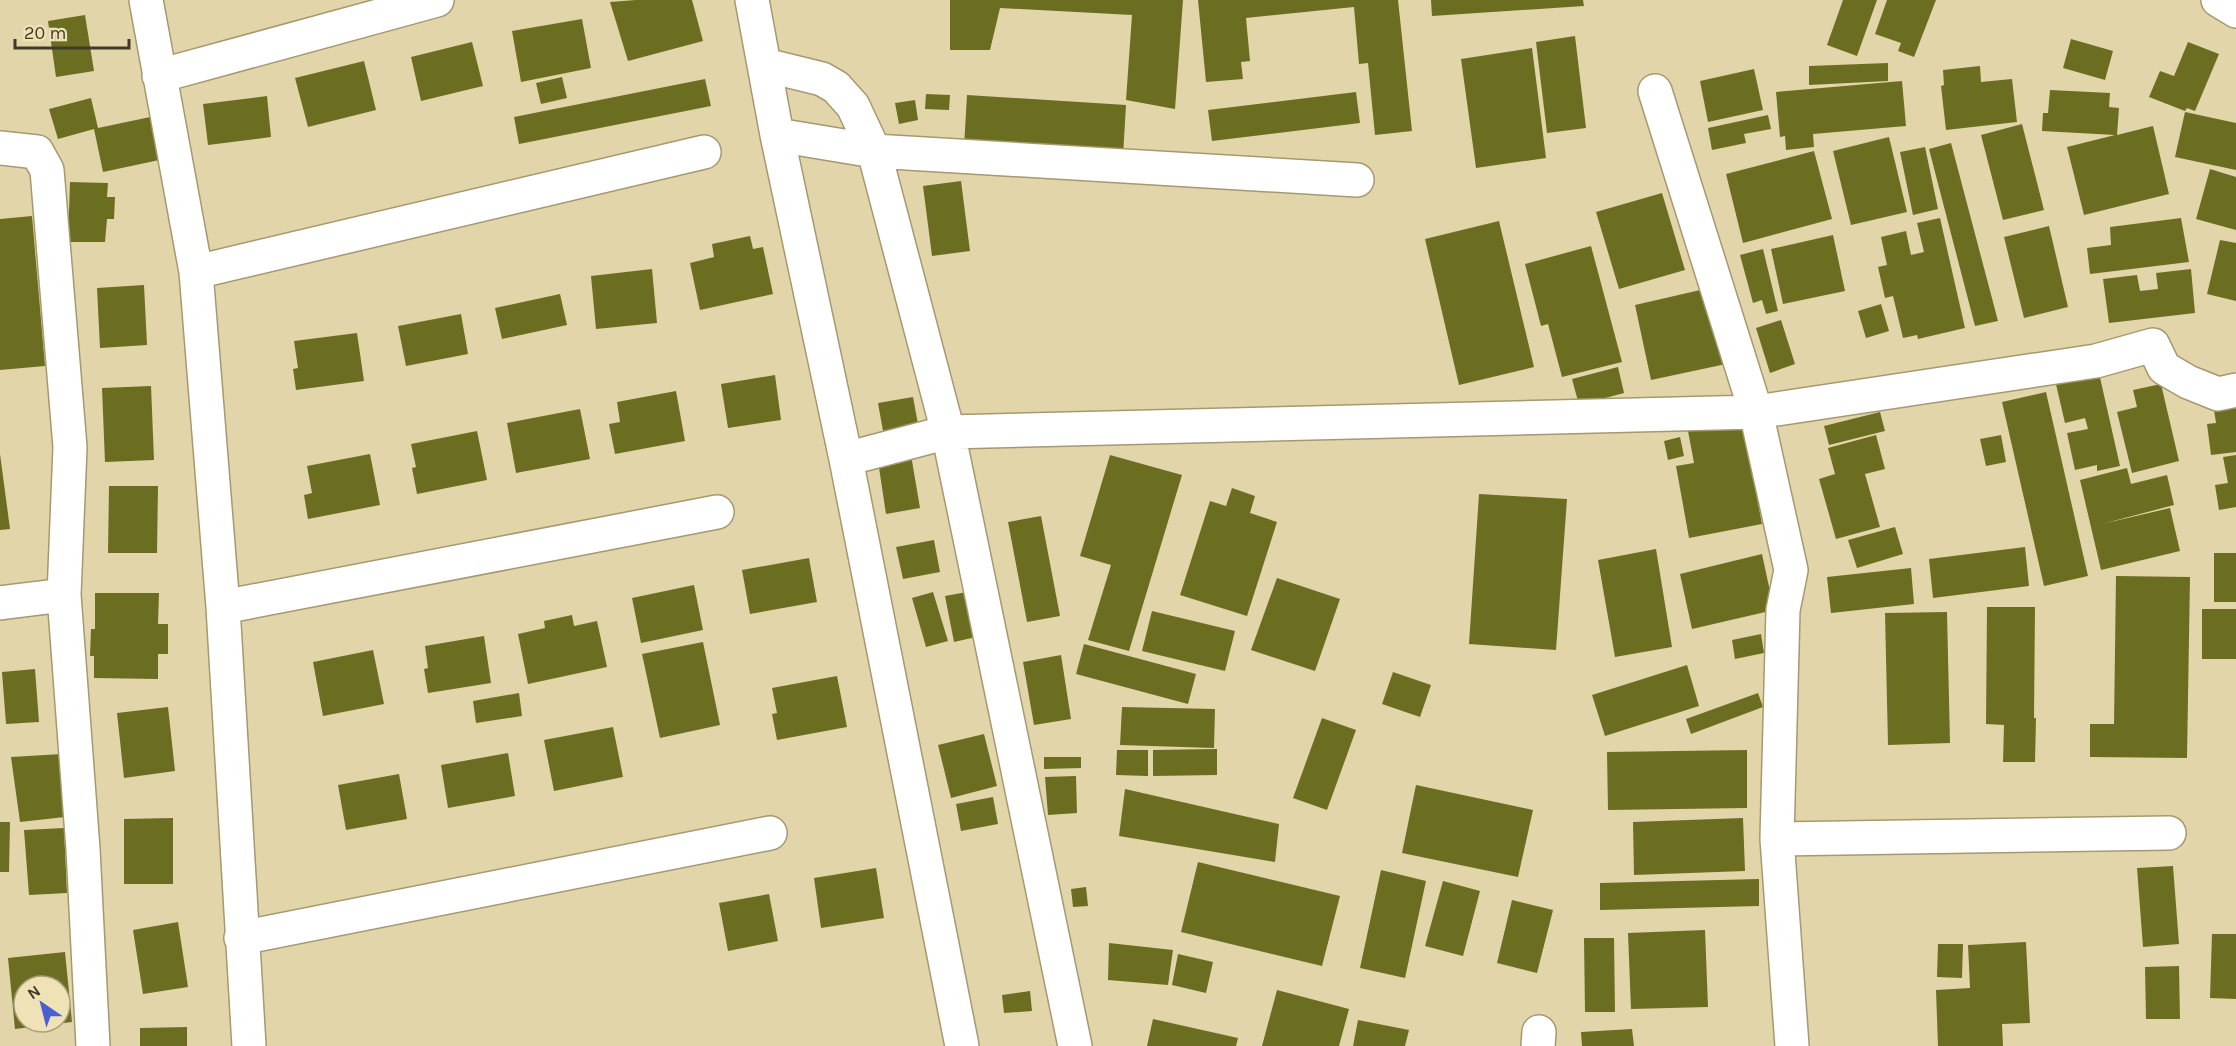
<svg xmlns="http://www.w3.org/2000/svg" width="2236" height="1046" font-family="Karla,sans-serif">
  <rect width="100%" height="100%" fill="#e3d5aa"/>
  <path fill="#6b6e20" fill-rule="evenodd" d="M636,0H692L703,41L628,61L610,2Z
    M950,0H1183L1175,109L1126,100L1132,15L1000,8L990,50H950Z
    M1198,0H1398L1412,131L1375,135L1368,63L1359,64L1354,7L1246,18L1250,61L1241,62L1243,79L1206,82Z
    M1431,0H1583L1584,6L1432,16Z
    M1843,0H1877L1857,56L1827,45Z
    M1887,0H1936L1914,57L1898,51L1901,43L1875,34Z
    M85,15L94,71L56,77L48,21Z
    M582,19L591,68L521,82L512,31Z
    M1575,36L1586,128L1547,133L1536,42Z
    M2071,39L2113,51L2105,80L2063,68Z
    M472,42L483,86L421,101L411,57Z
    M2188,42L2219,54L2195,111L2187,108L2185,111L2149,97L2160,71L2174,76Z
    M1532,48L1546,158L1476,168L1461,59Z
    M364,61L376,110L308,127L295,78Z
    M1888,63V81L1809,85V66Z
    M1980,66L1981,82L2012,79L2017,122L1946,130L1941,86L1944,85L1943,70Z
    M1754,69L1763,110L1708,122L1700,81Z
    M562,77L567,98L541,104L536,83Z
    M705,79L711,106L519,144L514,117Z
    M1902,81L1906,126L1813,134L1814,147L1786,150L1785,136L1780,137L1776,92Z
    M2050,90L2110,93L2109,107L2119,108L2117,135L2153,126L2169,194L2084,215L2067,147L2115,135L2042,131L2043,113H2048Z
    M1356,92L1360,123L1212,141L1208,110Z
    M926,94L950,95L949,110L925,109Z
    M967,95L1126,105L1123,156L964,147Z
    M267,96L271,137L208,145L203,104Z
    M91,98L98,128L155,116L164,159L103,172L94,129L58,139L49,109Z
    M915,100L918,120L899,124L895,103Z
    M2185,112L2236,123V170L2175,157Z
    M1768,115L1771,129L1744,134L1746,143L1712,150L1708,128Z
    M2022,124L2044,210L2003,220L1981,135Z
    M1889,137L1907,212L1851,225L1833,151Z
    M1951,143L1998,321L1975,326L1929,149Z
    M1925,147L1938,209L1913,215L1900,152Z
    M1814,151L1832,219L1743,243L1726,174Z
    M2210,169L2236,177V230L2196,219Z
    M961,181L970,251L932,256L923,186Z
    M70,182L108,183L107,197H115L114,219H107L105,242H68Z
    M1662,193L1685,270L1619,289L1596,212Z
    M32,216L45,366L0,370V219Z
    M1940,218L1965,328L1918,339L1917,335L1903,338L1893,296L1885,298L1878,267L1887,265L1881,237L1906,231L1911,255L1924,252L1917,223Z
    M2181,218L2189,262L2090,274L2087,248L2111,245L2110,227Z
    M1499,221L1534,367L1459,385L1425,239Z
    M2049,226L2068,307L2024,318L2004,237Z
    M1833,235L1845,291L1783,304L1771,249Z
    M750,236L753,249L763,247L773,294L700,310L690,263L714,257L712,244Z
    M2220,240L2236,243V301L2207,294Z
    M1591,246L1622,362L1562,377L1548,324L1541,326L1525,264Z
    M1763,249L1778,311L1766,314L1762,300L1753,303L1740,255Z
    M652,269L657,323L596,329L591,276Z
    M2191,269L2195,313L2109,323L2103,279L2137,275L2140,291L2158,289L2156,273Z
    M144,285L147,345L100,348L97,288Z
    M1709,288L1726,364L1651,380L1635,305Z
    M560,294L567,325L502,339L495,308Z
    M1881,304L1889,331L1866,338L1858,311Z
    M461,314L468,354L406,366L398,326Z
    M1781,320L1795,364L1770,373L1756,328Z
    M357,333L364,381L296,390L293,369L298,368L294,341Z
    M1618,367L1624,393L1579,405L1572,379Z
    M2099,373L2120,466L2097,471V465L2075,470L2067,433L2088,429L2085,418L2065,423L2055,380Z
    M775,375L781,420L728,428L721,384Z
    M2161,384L2179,461L2132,473L2117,412L2137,407L2133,390Z
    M151,386L154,460L105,462L102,388Z
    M676,391L685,441L615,454L609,424L620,422L617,402Z
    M2046,392L2088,576L2044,586L2002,402Z
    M913,397L918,424L883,431L878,403Z
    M2236,400V452L2211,455L2207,424L2216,423L2213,403Z
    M580,409L590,459L516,473L507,423Z
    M1880,412L1885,431L1829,445L1824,426Z
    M1748,420V451L1762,524L1689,538L1676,466L1694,463L1688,431Z
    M477,431L487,480L417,494L412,468L416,467L411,444Z
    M1876,435L1885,469L1865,474L1880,527L1836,539L1819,479L1835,474L1828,448Z
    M2001,435L2006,462L1986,466L1980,439Z
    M1680,437L1684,456L1668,460L1664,441Z
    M0,454L10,529L0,530Z
    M370,454L380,505L308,519L304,495L312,493L307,466Z
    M911,455L920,508L886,514L878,461Z
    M1110,455L1182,475L1129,651L1088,640L1111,565L1080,556Z
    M2236,455V507L2219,510L2215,485L2228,483L2223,457Z
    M2127,468L2131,484L2167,475L2174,505L2102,524L2170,508L2180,551L2101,570L2080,480Z
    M109,486H158L157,553H108Z
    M1232,488L1255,496L1250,513L1277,522L1247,616L1180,595L1210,501L1226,506Z
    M1479,494L1567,499L1556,650L1469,644Z
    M1041,516L1060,616L1027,622L1008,522Z
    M1895,527L1903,554L1857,568L1848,540Z
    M934,540L940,572L903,579L896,547Z
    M2025,547L2029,586L1933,598L1929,559Z
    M1656,549L1672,647L1615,657L1598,560Z
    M2214,553H2236V602H2214Z
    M1762,554L1774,610L1692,629L1680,574Z
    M809,558L817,602L750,614L742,570Z
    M1911,568L1914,604L1831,613L1827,577Z
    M2116,576L2190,577L2187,758L2090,757V724H2114Z
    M1277,578L1340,599L1315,671L1251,650Z
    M694,585L703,630L641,643L632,598Z
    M933,592L948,641L926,647L912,598Z
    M967,592L976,637L954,642L945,596Z
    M95,593H159L158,624H168V654H158V679L94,678V656H90L91,629H95Z
    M1987,607H2035L2034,718H2036L2035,762H2003L2004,725L1986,724Z
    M2202,609H2236V659H2202Z
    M1152,611L1235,631L1225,671L1142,651Z
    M1947,612L1950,743L1888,745L1885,613Z
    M572,615L574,626L597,621L607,667L528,684L518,634L545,628L544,621Z
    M1761,634L1764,653L1735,659L1732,640Z
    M484,636L491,683L428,693L424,669L428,668L425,646Z
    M703,642L720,725L660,738L642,654Z
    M1084,644L1196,674L1188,704L1076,674Z
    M373,650L384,704L323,716L313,662Z
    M1061,655L1071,719L1034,725L1023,662Z
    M1687,665L1699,706L1605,736L1592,695Z
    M35,669L39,722L6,724L2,672Z
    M1393,672L1431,685L1420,717L1382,704Z
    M837,676L847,727L777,740L772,714L777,713L772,688Z
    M519,693L522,716L476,723L473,701Z
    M1758,693L1763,707L1691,734L1686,719Z
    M168,707L175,771L124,778L117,713Z
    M1122,707L1215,709L1214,748L1120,745Z
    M1322,718L1356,730L1327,810L1293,798Z
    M613,727L623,777L554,791L544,740Z
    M984,734L997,786L951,798L938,745Z
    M1217,749V775L1153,776V750Z
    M1117,750H1148V776L1116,775Z
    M1747,750V808L1608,810L1607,752Z
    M508,753L515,796L448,808L441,765Z
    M62,754L65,817L20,822L11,757Z
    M1044,757H1081V768L1044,769Z
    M399,774L407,819L346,830L338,785Z
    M1076,776L1077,813L1048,815L1045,777Z
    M1416,785L1533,810L1518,877L1402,853Z
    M1125,789L1279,824L1275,862L1119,836Z
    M993,797L998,824L961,831L956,804Z
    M173,818V884H124V819Z
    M1743,818L1745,871L1634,875L1633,822Z
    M0,822H10L9,872H0Z
    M64,828L67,893L29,895L24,830Z
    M1198,862L1340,896L1322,966L1181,932Z
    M2173,866L2179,944L2143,947L2137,868Z
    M876,868L884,918L821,928L814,878Z
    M1381,870L1426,881L1405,978L1360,968Z
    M1759,879V906L1600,910V883Z
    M1443,881L1480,891L1463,956L1425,946Z
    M1086,887L1088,906L1073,907L1071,889Z
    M769,894L778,941L728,951L719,903Z
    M1512,900L1553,910L1537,973L1497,963Z
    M178,922L188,987L143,994L133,930Z
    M1705,930L1708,1007L1631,1009L1628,933Z
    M2212,934H2236V999L2210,998Z
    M1584,938H1614L1615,1012H1585Z
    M2026,942L2030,1023L2002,1024L2003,1046H1938L1936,990L1970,988L1968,945Z
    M1109,943L1173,950L1168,985L1108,980Z
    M1938,944H1963L1962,978L1937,977Z
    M65,952L72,1022L15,1029L8,958ZM24,986H60V1022H24Z
    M1178,954L1213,962L1206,993L1172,985Z
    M2179,966L2180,1019H2146L2145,967Z
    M1277,990L1349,1009L1339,1046H1262Z
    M1030,991L1032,1011L1004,1013L1002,995Z
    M1153,1019L1238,1038L1236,1046H1147Z
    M1358,1020L1409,1030L1405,1046H1353Z
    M187,1027V1046H140V1028Z
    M1632,1029L1634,1046H1582L1581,1032Z"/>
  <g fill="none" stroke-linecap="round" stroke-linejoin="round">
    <defs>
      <path id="minor" d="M146,0L196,272
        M752,0L777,135L846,459L962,1046
        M2218,0L2236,11
        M765,65L822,79L836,87L853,106L874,151L948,432L1075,1046
        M159,76L437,0
        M1655,91L1756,412L1791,570L1783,610L1777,839L1792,1046
        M777,135L874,151L1357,180
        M0,148L37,152L47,170L70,447L64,595L83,849L93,1046
        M846,459L948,432L1756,412L2096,361L2153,345L2164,368L2188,382L2218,394L2236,390
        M0,603L64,595
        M223,607L717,512
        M1777,839L2169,833
        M241,938L770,833
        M249,1046L223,607L196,272L704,152
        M1538,1046L1539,1032"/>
    </defs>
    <use href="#minor" stroke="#a69870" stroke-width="36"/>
    <use href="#minor" stroke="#fff" stroke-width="33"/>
  </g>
  <g transform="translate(42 1004) rotate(325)"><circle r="28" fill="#f0e2b7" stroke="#aa9f7e" stroke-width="1.5"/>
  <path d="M0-4.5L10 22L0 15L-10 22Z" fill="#4b5ed3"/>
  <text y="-9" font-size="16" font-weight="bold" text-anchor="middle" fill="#403a29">N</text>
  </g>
  <path d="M15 39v9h114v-9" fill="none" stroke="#403a29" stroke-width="3"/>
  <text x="24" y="39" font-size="18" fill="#403a29" stroke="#f0e2b7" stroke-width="4.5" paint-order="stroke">20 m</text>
</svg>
